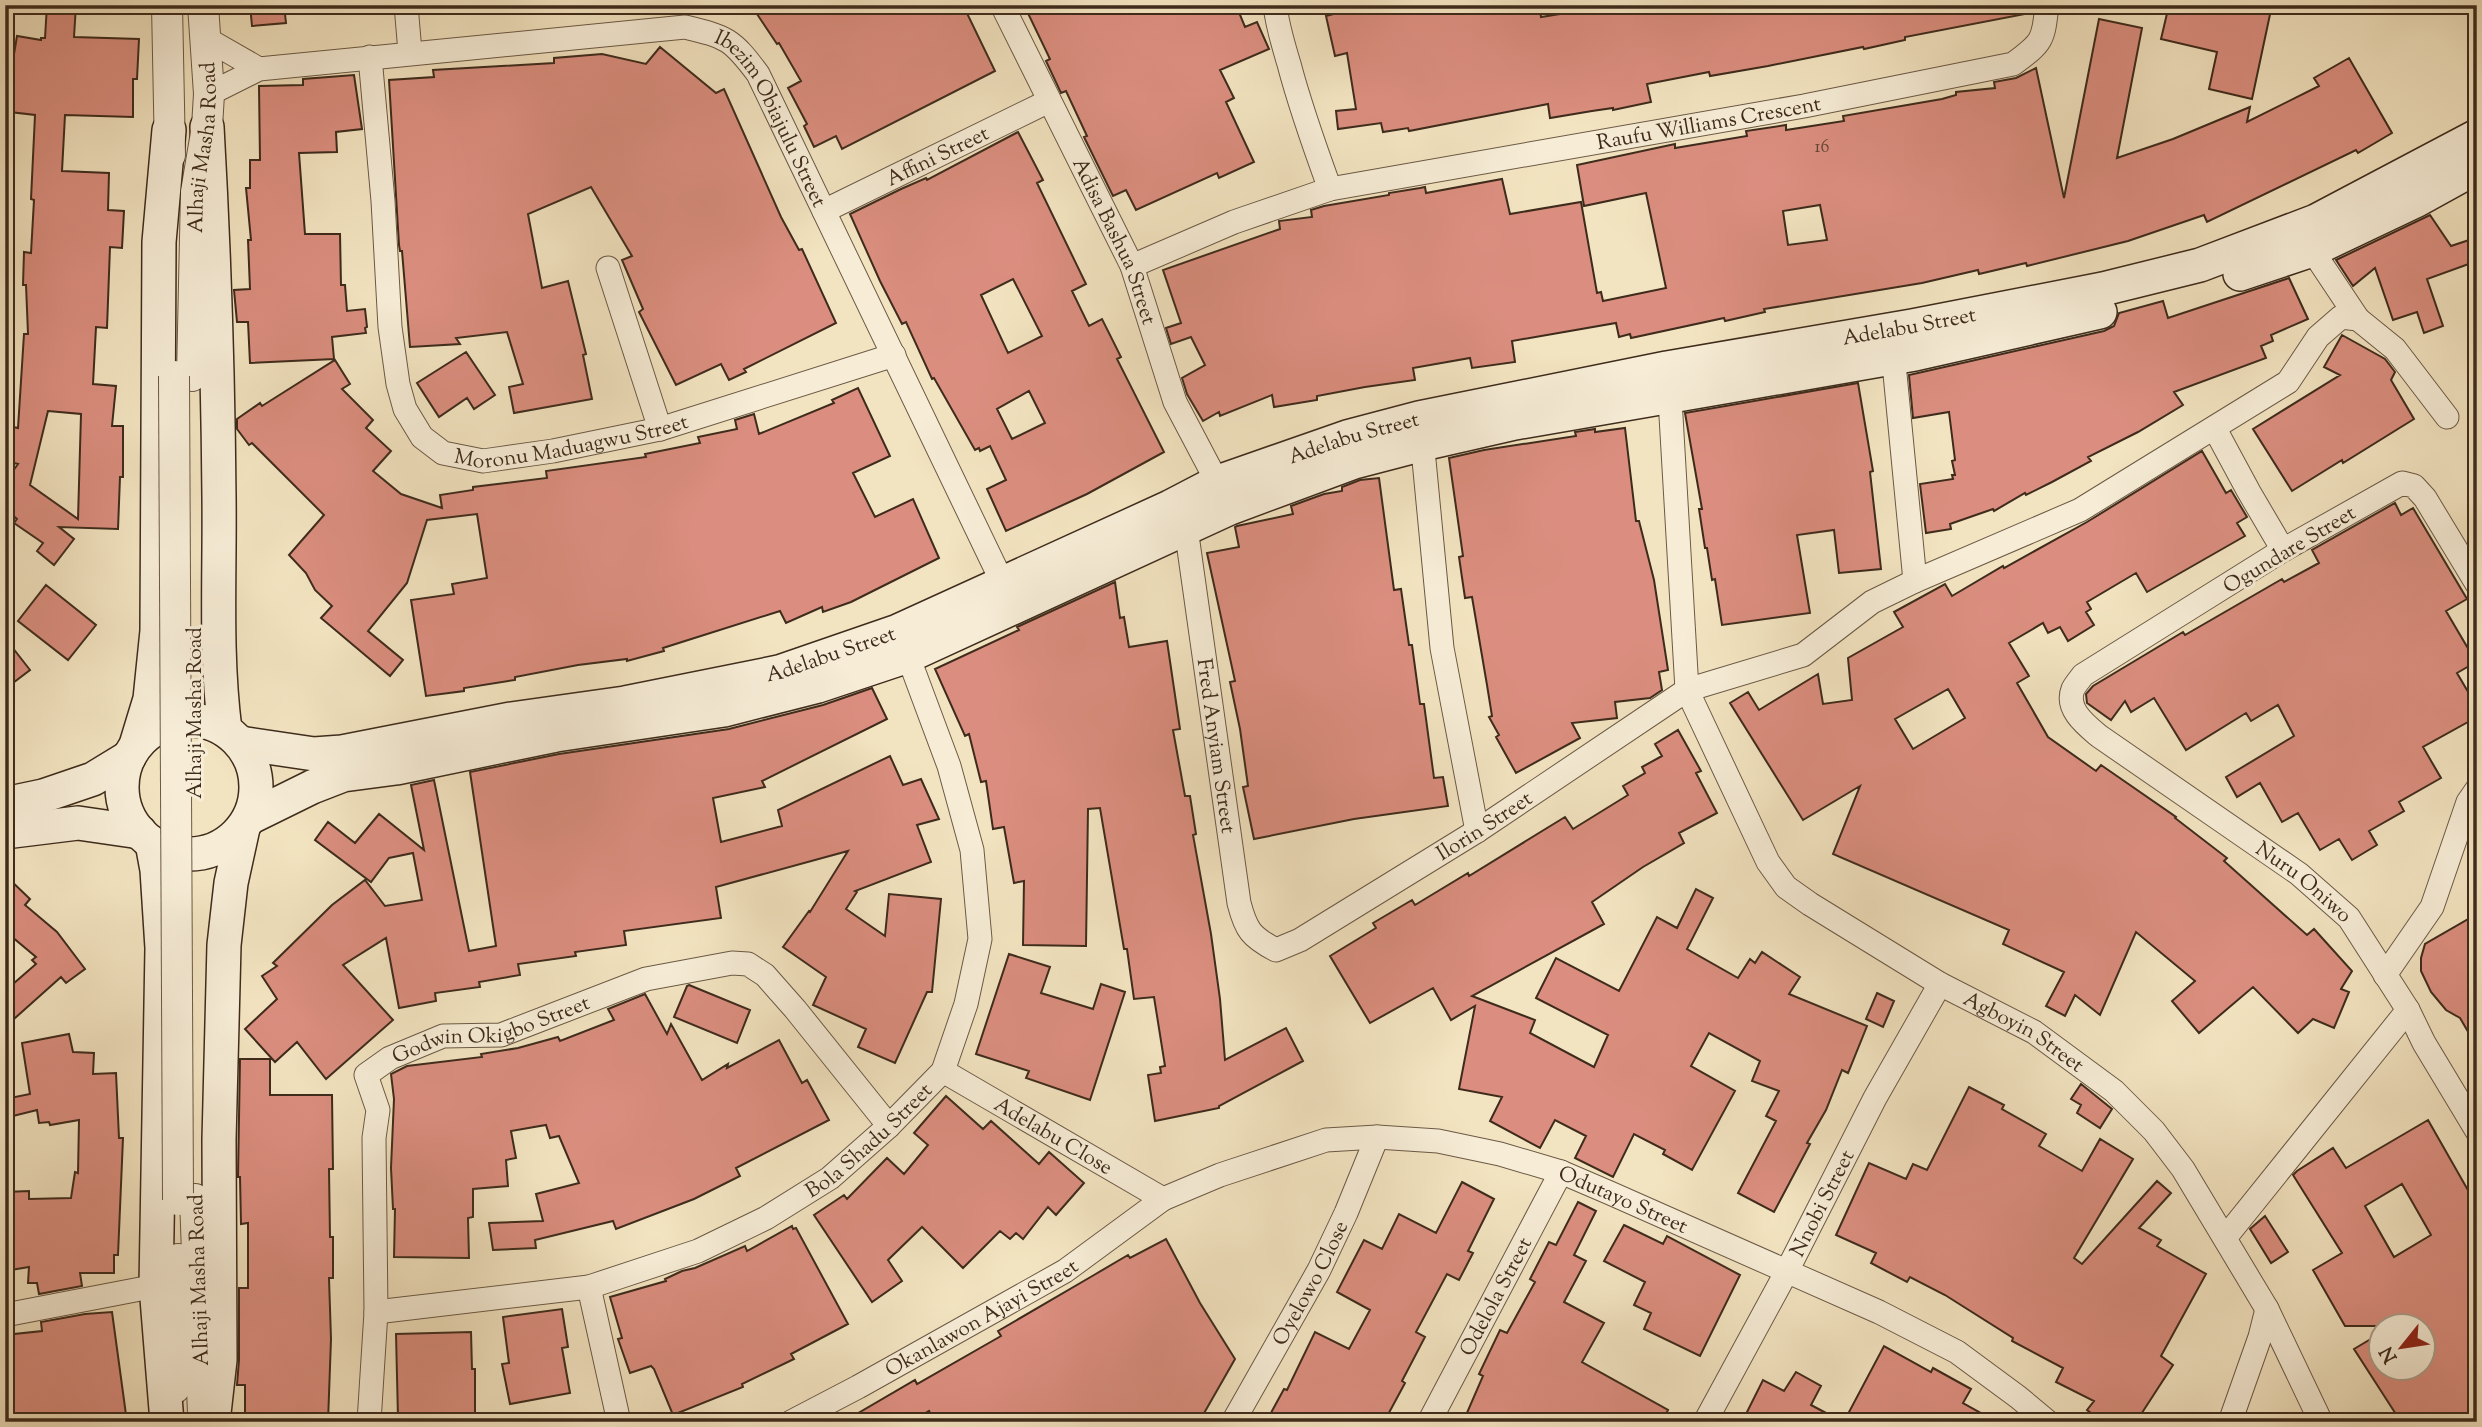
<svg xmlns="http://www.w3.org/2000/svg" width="2482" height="1427" font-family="'Sorts Mill Goudy',serif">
  <rect width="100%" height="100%" fill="#f3e4c1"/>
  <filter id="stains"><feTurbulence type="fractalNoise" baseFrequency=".00286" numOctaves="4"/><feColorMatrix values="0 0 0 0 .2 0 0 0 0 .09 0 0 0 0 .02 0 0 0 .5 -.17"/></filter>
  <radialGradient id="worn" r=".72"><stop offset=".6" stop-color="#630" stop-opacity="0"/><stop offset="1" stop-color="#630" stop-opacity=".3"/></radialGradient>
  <path fill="#db8e7f" stroke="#3e2b1c" stroke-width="2" fill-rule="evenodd" d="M47,5H76L74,37L139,39L137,79H133V117L65,115L62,171L109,173L108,210L124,211L122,248L110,247L107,328L96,327L93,384L116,386L112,426H123V477H120L118,529L59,527L74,539L54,565L37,551L43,543L14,523L17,519L5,509V482L18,464L5,461L13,427L18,428L24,334H28L26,285H23L24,252L31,253L34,200L31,199L35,115L10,112L14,54L17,36L41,40V38H45ZM48,411L81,414L78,519L30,485Z
    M250,5H284L286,23L252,26Z
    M751,5H963L995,71L842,149L836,136L814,147L804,126L807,124L788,88L801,81L779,43L777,44Z
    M1024,5H1236L1245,27L1257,22L1269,49L1220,70L1234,98L1226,102L1254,162L1219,178L1217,173L1136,210L1126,190L1113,196L1084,137L1087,136L1066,91L1061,93L1046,61L1050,59Z
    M1367,5H1539L1541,17L1615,5H2024L2025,14L1905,37V40L1864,49L1863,47L1768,66L1710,76L1709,72L1647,84L1651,102L1613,110V108L1592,111L1550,118L1548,104L1409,131L1408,128L1383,132L1381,123L1338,129L1336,111L1356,109L1347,53L1335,56L1326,16Z
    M2169,5H2197L2226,12L2227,5H2272L2252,99L2209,89L2217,52L2161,39Z
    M2099,19L2142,28L2117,158L2173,139L2250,107L2247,122L2319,86L2314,78L2349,58L2392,133L2358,153L2356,150L2207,222L2204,215L2128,241L2027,266L2026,263L1979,274L1978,270L1922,283L1764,309L1765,312L1725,321L1724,318L1631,338L1630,334L1619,337L1616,323L1512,341L1515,362L1472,368L1470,358L1413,368L1415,380L1365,387L1317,396V400L1274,407L1272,395L1220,416L1219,412L1203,421L1187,394L1182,378L1205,365L1191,337L1171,344L1166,328L1181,323L1163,270L1280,229L1279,221L1312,217L1311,210L1324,206L1389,195V193L1420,188L1425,187L1426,193L1502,179L1510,214L1581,202L1597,293L1601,292L1603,301L1666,288L1646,193L1584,206L1577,165L1675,144V148L1747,136L1746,131L1786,125V130L1844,121L1843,116L1942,99L1956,95V92L1995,88L1994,82L2016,78L2036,68L2064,198ZM1820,205L1827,240L1788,245L1783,211Z
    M660,47L716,93L724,89L781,217L799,250L802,249L836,323L744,369L746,372L729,380L721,364L676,385L639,312L643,309L622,260L632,256L591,187L528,214L542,288L568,281L586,354L583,355L592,399L514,413L509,387L523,384L507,332L456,338L460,344L410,347L402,251H400L399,245L389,80L434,77L433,70L554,63V58L602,54L646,64Z
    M354,75L362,129L336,132L337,152L299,153L305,234H340L341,285H345L347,311L365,309L367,327L365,328L366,333L332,337L334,359L250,363L248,322H237L234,290L250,289L248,240H251L246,188H250V160H260L259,86L303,85V79Z
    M1018,132L1043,180L1037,183L1086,284L1072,291L1089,326L1102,319L1121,357L1117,359L1164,452L1087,494L1006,531L987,489L1006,480L990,446L980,451L979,448L975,450L934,378L932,379L906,322L902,324L880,281L850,214L901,189L926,178L927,180ZM1013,279L1042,336L1008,353L981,295ZM1029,391L1045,423L1012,439L997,409Z
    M2430,215L2451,246L2472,239L2477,252V261L2427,279L2443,326L2424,333L2417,312L2393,320L2375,268L2353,286L2336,260Z
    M2289,278L2308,319L2271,335L2273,341L2261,346L2266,358L2174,392L2183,405L2138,432L2088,457L2091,461L2052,482L2026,495L2025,493L1994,511L1993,509L1950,524L1951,529L1926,533L1920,484L1953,479L1952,475H1955L1952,461L1955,460L1949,412L1913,418L1909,375L2104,331L2114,326L2119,313L2163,301L2168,318Z
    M2342,335L2385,359L2395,372L2391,380L2414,419L2343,463L2342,460L2292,491L2253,429L2340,375L2324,367Z
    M466,352L495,395L474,409L467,398L439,417L417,383Z
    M335,360L350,384L342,389L373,420L366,428L391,451L373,471L401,494L442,508L440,495L473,490V487L547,478L546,471L646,457L645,454L700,443L698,437L737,429L735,420L754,414L759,434L834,403L832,400L858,388L890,456L853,473L875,517L913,499L939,558L851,602L823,612L822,607L786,623L780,611L663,648L664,651L627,661V659L578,665L515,677V680L464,688V691L426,696L411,600L454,594L452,584L487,578L477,514L427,520L407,583L368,631L403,660L390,676L321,618L332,606L315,590L306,573L289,555L324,515L252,443L249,445L237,429V419L260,403L262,406Z
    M1858,383L1873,471L1870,472L1881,569L1839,573L1834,530L1797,535L1810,613L1722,625L1715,579L1712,580L1707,548H1705L1699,509H1702L1685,413Z
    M1625,428L1636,521H1639L1654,580L1668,670L1659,672L1662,690L1650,698L1615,702L1617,718L1572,723L1580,738L1516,773L1496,737L1499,735L1489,717L1492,716L1487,685L1472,597L1465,598L1459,557L1463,556L1449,458L1484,450L1576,436L1575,432L1595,429V432Z
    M2202,451L2226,493L2231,490L2247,517L2237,523L2245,536L2147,592L2136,573L2087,602L2091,609L2086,612L2094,625L2068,641L2060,627L2048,633L2043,623L2009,643L2029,676L2017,683L2048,737L2096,771L2101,765L2176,817L2175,818L2227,858L2224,861L2307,935L2314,929L2352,971L2341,989L2349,992L2334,1028L2313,1019L2298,1033L2253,987L2199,1033L2172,1001L2195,981L2136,932L2100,1015L2075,995L2065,1016L2046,1006L2064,972L2003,944L2009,930L1833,854L1860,786L1803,820L1730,703L1748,692L1759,710L1818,674L1823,704L1852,700L1848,658L1903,627L1894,612L1945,584L1952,596L2003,566L2004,568L2087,522ZM1948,689L1965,718L1913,749L1895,719Z
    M1379,478L1394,590L1401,589L1409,645H1412L1420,704H1424L1434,778L1443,777L1448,806L1354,819L1254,839L1243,787L1248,786L1240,729L1230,682L1235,681L1207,553L1239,547L1235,527L1237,526L1293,514L1291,506L1324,494L1342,491V487L1360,480Z
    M2395,503L2401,515L2413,508L2467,599L2446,611L2476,662L2457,673L2477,707V717L2423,747L2441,778L2399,802L2404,811L2369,831L2377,845L2352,860L2339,839L2320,850L2298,813L2282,822L2260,783L2237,797L2226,777L2294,736L2278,705L2251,721L2246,713L2186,750L2154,698L2131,712L2125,701L2111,720L2087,703L2086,694L2093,686L2183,632L2185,635L2282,579L2284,582L2319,563L2312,550Z
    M1115,582L1120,618L1124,617L1129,647L1167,641L1180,729L1173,730L1185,796H1190L1196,834L1193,835L1211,934L1220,999L1225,1060L1286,1028L1303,1061L1219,1106V1108L1155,1121L1148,1075L1161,1073L1160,1067L1165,1066L1154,997L1134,999L1127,949H1124L1100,808L1088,809L1086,946L1023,945L1024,881L1014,883L1004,827L993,829L986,781L981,782L969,734L965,736L935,669L1019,630L1017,627Z
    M46,585L96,625L68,660L18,621Z
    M5,638L30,670L5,689Z
    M872,688L887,719L762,781L765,787L713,798L721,842L782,826L778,810L890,756L903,785L921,779L939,819L917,825L931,862L855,891L857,892L846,909L885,936L889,894L941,899L932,992H927L895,1063L858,1047L866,1029L813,1005L826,977L783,947L809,911L810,912L848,851L716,887L721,918L624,931L626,945L575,952L576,956L518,964L520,975L479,982L480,987L435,993L436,1001L399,1008L386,938L343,965L393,1020L326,1079L297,1042L275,1062L245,1029L277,999L262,976L277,966L273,963L332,905L365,880L385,906L422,900L413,853L389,858L371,882L315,840L328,822L355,843L379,814L424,850L411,785L434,780L469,951L496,946L470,772L559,754L729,729L823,705Z
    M1678,730L1701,771L1696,773L1717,813L1679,833L1684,843L1643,867L1592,902L1604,924L1472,996L1535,1020L1530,1033L1594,1067L1608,1035L1536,998L1556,958L1619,991L1657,917L1677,928L1696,889L1713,898L1687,949L1738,978L1750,959L1755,963L1762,952L1800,977L1789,994L1867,1026L1848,1073L1842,1070L1826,1110L1807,1143L1810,1144L1774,1212L1738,1193L1776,1121L1766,1116L1779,1091L1752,1081L1760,1061L1709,1033L1691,1066L1735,1091L1692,1170L1663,1154L1665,1150L1634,1134L1613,1177L1575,1158L1586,1136L1555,1120L1540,1148L1490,1121L1502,1097L1459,1089L1475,1006L1451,1020L1433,988L1370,1023L1330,956L1376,928L1373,923L1412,900L1415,905L1468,873L1469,876L1565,817L1573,829L1628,795L1623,786L1645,773L1642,767L1662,756L1655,744Z
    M5,875L30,899L25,905L57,932L85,969L66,983L61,977L5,1027V991L36,964L32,960L36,957L5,931Z
    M2477,914V1047L2460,1018L2446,1010L2431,992L2421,971V958L2425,944Z
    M1009,954L1050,967L1041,993L1093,1009L1101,984L1125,992L1090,1100L1026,1078L1029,1071L976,1054Z
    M689,985L750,1010L737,1043L674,1017L687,986Z
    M1877,993L1894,1001L1883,1027L1866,1019Z
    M645,994L667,1034L671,1024L702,1080L728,1064L727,1068L779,1040L802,1083L807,1080L829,1120L736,1168L740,1176L694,1199L616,1229L613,1221L535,1240L536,1248L493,1250L489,1223L543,1221L536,1194L579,1183L559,1136L550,1138L546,1125L511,1131L516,1158L506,1160L508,1186L473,1189V1217L468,1218L469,1258L394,1257L395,1209H393L391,1168L394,1099L391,1074L407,1066L482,1057L481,1054L518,1048L558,1037L560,1041L614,1020L608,1009Z
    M69,1034L73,1052L94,1053L93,1074L116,1073L119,1138H123L118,1255H114V1273H80L82,1286L39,1294L37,1283H28L29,1267L5,1271V1192L29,1191V1199L71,1198L75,1172L78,1173L79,1120L50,1125L49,1122L39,1123L37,1110L5,1118V1099L30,1094L22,1043Z
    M240,1059H270V1095H332L333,1169H329L330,1237H333V1278H329L331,1339L328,1422H245V1385H237L239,1360V1288H248V1223L241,1224L240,1177H238Z
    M2081,1084L2112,1109L2100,1128L2077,1113L2081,1105L2071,1099Z
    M1969,1087L2004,1105L2002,1109L2046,1134L2039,1146L2082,1171L2100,1139L2133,1159L2074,1258L2082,1264L2157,1181L2171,1193L2139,1228L2161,1240L2157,1246L2206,1274L2161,1356L2173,1365L2136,1422H2103L2087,1410L2094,1401L2056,1382L2063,1368L2012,1341L2013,1338L1945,1295L1910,1277L1907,1282L1871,1263L1876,1253L1836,1235L1869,1163L1906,1179L1913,1164L1927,1170Z
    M946,1096L983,1129L991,1121L1039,1164L1049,1152L1084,1183L1056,1215L1048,1207L1023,1239L1016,1233L1010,1239L1000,1231L963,1268L922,1227L888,1260L902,1281L872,1302L814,1215L844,1195L847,1199L887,1158L904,1174L928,1145L914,1133Z
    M2428,1120L2477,1206V1422H2401L2354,1349L2381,1333V1368H2423V1326H2345L2313,1270L2342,1253L2293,1175L2297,1171L2333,1148L2346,1168ZM2402,1184L2431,1235L2394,1257L2365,1206Z
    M1462,1182L1494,1199L1468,1251L1473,1253L1459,1280L1447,1274L1416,1332L1425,1337L1402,1381L1405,1383L1384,1422H1266L1284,1389L1287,1390L1315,1332L1349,1349L1370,1310L1337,1292L1364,1240L1382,1249L1399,1214L1436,1233Z
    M1578,1202L1596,1211L1574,1255L1586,1261L1564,1302L1604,1323L1582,1362L1668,1410L1662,1422H1463L1483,1376L1479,1374L1500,1330L1507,1333L1535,1282L1530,1279L1549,1242L1556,1245Z
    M2265,1216L2288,1252L2271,1263L2250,1229Z
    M1624,1225L1663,1244L1667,1236L1740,1275L1700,1356L1644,1329L1651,1313L1634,1305L1645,1282L1604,1261Z
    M792,1226L793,1229L796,1228L848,1324L791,1354L794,1359L742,1384L743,1387L673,1415L654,1369L651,1366L630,1373L618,1339L622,1338L610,1297L666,1281L665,1279L682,1271L695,1268L745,1246L747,1251Z
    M1166,1239L1200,1303L1235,1359L1199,1422H935L929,1411L911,1422H843L915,1380L917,1384L1001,1336L998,1331L1094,1275L1128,1255L1130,1258Z
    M562,1309L568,1347L562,1348L570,1393L510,1404L502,1364L509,1363L503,1317Z
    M112,1312L127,1422H5V1335L42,1331L41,1322L85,1314Z
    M471,1332L472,1369H475V1418H398L396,1334Z
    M1884,1346L1931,1372L1933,1368L1971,1389L1963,1403L1997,1422H1867L1849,1412Z
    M1796,1372L1821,1386L1811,1405L1843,1422H1742L1763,1380L1784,1391Z"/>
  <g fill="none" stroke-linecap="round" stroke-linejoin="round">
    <defs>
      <g id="minor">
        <path d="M406,5L410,52"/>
        <path id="s1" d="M1002,5L1132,266L1175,402L1224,495"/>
        <path d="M1275,5C1277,25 1283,44 1289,64C1300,106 1315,148 1330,189"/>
        <path d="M205,38L259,69"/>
        <path id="s2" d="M370,57L383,201L390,327L398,384L405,409L422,437L443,453L483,461L553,451L660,429L894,355"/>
        <path id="s3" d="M209,94L259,69L685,27C727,37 732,39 758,74L1008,594"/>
        <path id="s4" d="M824,211L1049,101"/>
        <path id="s5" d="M1132,266L1234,222L1330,189L1804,106L2013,64C2043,42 2043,41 2047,5"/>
        <path d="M608,268L660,429"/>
        <path d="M2358,319L2395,349L2447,417"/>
        <path d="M1892,343L1915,581"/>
        <path id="s6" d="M1669,382L1687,690L1768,862L1786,887L1810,904L1940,984L2034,1032L2114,1091L2154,1131L2183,1169L2267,1309L2321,1422"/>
        <path d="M1421,429L1442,648L1477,831"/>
        <path d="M2215,429L2249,492L2283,550"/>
        <path id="s7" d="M1186,528L1239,903C1246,930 1251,937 1276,950L1300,940L1477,831L1687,690L1803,655L1872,602L1915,581L2080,510L2288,382L2318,337L2341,317L2358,319L2312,250L2314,237"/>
        <path id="s8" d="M2477,584L2425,498L2414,486L2402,483L2283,550L2083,675C2080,679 2075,685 2073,689C2065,709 2086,725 2099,736L2299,874L2349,918L2408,1010L2424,1043L2477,1131"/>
        <path d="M2385,975L2432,907L2468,802L2477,789"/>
        <path id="s9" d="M943,1071L1163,1199"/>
        <path d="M2225,1238L2408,1010"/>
        <path d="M589,1287L619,1422"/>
        <path id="s10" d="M376,1312L589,1287L698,1251L766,1218L830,1178L889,1126L943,1071L966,1004L980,939L972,850L949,766L908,656"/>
        <path d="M5,1315L156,1286"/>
        <path id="s11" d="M369,1422L376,1312L374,1138L378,1110L366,1075L390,1058L443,1036L501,1035L646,979L732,963L748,964L765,975L795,1009L889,1126"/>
        <path id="s12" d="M791,1422L858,1387L1065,1271L1163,1199L1220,1175L1326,1140L1377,1137L1438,1141L1500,1154L1561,1172L1610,1193L1879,1312L1957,1352L2018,1397L2048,1422"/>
        <path id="s13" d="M1233,1422L1319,1270L1346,1213L1377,1137"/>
        <path id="s14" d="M1429,1422L1561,1172"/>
        <path id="s15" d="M1705,1422L1787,1271L1875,1098L1940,984"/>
        <path d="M2230,1422L2260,1337L2267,1309"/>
      </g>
      <g id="tertiary">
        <path d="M167,5L170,155"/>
        <path id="s16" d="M192,376L196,192L207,127L209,94L203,5"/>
        <path d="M195,1199L203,1414"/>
        <path d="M175,1388L178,1259"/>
      </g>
      <g id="secondary">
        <path d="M207,127C214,250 218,374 219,497C220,575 215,653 225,730"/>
        <path d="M2240,274L2312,250L2417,200L2477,167"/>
        <circle cx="189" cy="787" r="67"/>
        <path id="s17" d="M240,743L314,754L342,752L511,719L625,703L779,672L898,631L1170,507L1218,482L1347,437L1419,418L1667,368L1912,326L2103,289L2200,265L2316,221L2477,136"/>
        <path d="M136,745L150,699L157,631L159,242L169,130"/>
        <path d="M5,804L43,796L93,779L129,757"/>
        <path d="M249,818L312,787L343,775L396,768L556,735L724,710L818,686L908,656L1230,508L1354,462L1423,444L1515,423L1915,354L2100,312"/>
        <path d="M5,832L78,823L140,832"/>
        <path d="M152,843L157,870L162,948L156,1286L167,1422"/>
        <path d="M213,1422L220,1360L219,1140L224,945L231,883L243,828"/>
      </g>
    </defs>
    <use href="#minor" stroke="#6b5945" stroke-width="25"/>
    <use href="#tertiary" stroke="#6b5945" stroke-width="32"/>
    <use href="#secondary" stroke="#3e2b1c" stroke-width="36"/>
    <use href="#minor" stroke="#f7edd7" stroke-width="23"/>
    <use href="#tertiary" stroke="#f7edd7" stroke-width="30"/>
    <use href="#secondary" stroke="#f7edd7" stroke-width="33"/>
    <defs>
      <path id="tertiary-bridge" d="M174,376L178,1200"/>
    </defs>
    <use href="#tertiary-bridge" stroke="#6b5945" stroke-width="32" stroke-linecap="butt"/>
    <use href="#tertiary-bridge" stroke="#f7edd7" stroke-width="30"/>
  </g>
  <g text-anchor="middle" stroke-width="6" stroke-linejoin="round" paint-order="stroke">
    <g font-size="18" fill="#654435">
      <text x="1822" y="152">16</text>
    </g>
    <g font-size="21" fill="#3e2b1c" stroke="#f7edd7">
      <text dy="7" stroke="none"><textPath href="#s3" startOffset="618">Ibezim Obiajulu Street</textPath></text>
      <text dy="7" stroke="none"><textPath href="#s5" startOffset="597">Raufu Williams Crescent</textPath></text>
      <text dy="7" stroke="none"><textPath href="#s16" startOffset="229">Alhaji Masha Road</textPath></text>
      <text dy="7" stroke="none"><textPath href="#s4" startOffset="126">Affini Street</textPath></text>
      <text dy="7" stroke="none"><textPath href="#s1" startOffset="262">Adisa Bashua Street</textPath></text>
      <text dy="7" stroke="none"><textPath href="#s17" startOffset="1736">Adelabu Street</textPath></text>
      <text dy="7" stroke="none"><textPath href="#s2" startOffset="544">Moronu Maduagwu Street</textPath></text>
      <text dy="7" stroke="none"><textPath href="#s17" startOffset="1169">Adelabu Street</textPath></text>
      <text transform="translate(2289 549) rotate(-31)" y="7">Ogundare Street</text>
      <text dy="7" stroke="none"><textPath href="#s17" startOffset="602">Adelabu Street</textPath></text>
      <text transform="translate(194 713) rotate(-90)" y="7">Alhaji Masha Road</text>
      <text dy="7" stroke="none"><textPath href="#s7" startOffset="220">Fred Anyiam Street</textPath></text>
      <text dy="7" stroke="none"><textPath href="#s7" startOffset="684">Ilorin Street</textPath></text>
      <text dy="7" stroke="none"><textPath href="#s8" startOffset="828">Nuru Oniwo</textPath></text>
      <text dy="7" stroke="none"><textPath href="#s11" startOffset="485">Godwin Okigbo Street</textPath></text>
      <text dy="7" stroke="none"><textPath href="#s6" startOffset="808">Agboyin Street</textPath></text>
      <text dy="7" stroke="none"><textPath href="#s9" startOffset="128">Adelabu Close</textPath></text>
      <text dy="7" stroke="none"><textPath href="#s10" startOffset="534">Bola Shadu Street</textPath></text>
      <text dy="7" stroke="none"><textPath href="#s12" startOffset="915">Odutayo Street</textPath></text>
      <text dy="7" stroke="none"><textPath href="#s15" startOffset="248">Nnobi Street</textPath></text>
      <text transform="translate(198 1280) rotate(-92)" y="7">Alhaji Masha Road</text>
      <text dy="7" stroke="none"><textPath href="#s13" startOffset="159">Oyelowo Close</textPath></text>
      <text dy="7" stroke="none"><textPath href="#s14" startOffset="142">Odelola Street</textPath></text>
      <text dy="7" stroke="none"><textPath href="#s12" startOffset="217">Okanlawon Ajayi Street</textPath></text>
    </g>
  </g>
  <rect width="2482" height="1427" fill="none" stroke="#f3e4c1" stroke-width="28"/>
  <rect x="7" y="7" width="2468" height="1413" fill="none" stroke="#3e2b1c" stroke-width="3.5"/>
  <rect x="14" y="14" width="2454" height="1399" fill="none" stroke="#3e2b1c" stroke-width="2"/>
  <g transform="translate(2402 1347) rotate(240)"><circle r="33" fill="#f7edd7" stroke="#ad9f8c" stroke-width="2"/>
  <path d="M0-5L12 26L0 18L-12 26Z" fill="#8f2418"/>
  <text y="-10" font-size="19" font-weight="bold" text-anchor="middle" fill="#3e2b1c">N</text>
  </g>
  <rect width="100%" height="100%" filter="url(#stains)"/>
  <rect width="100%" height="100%" fill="url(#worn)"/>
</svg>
